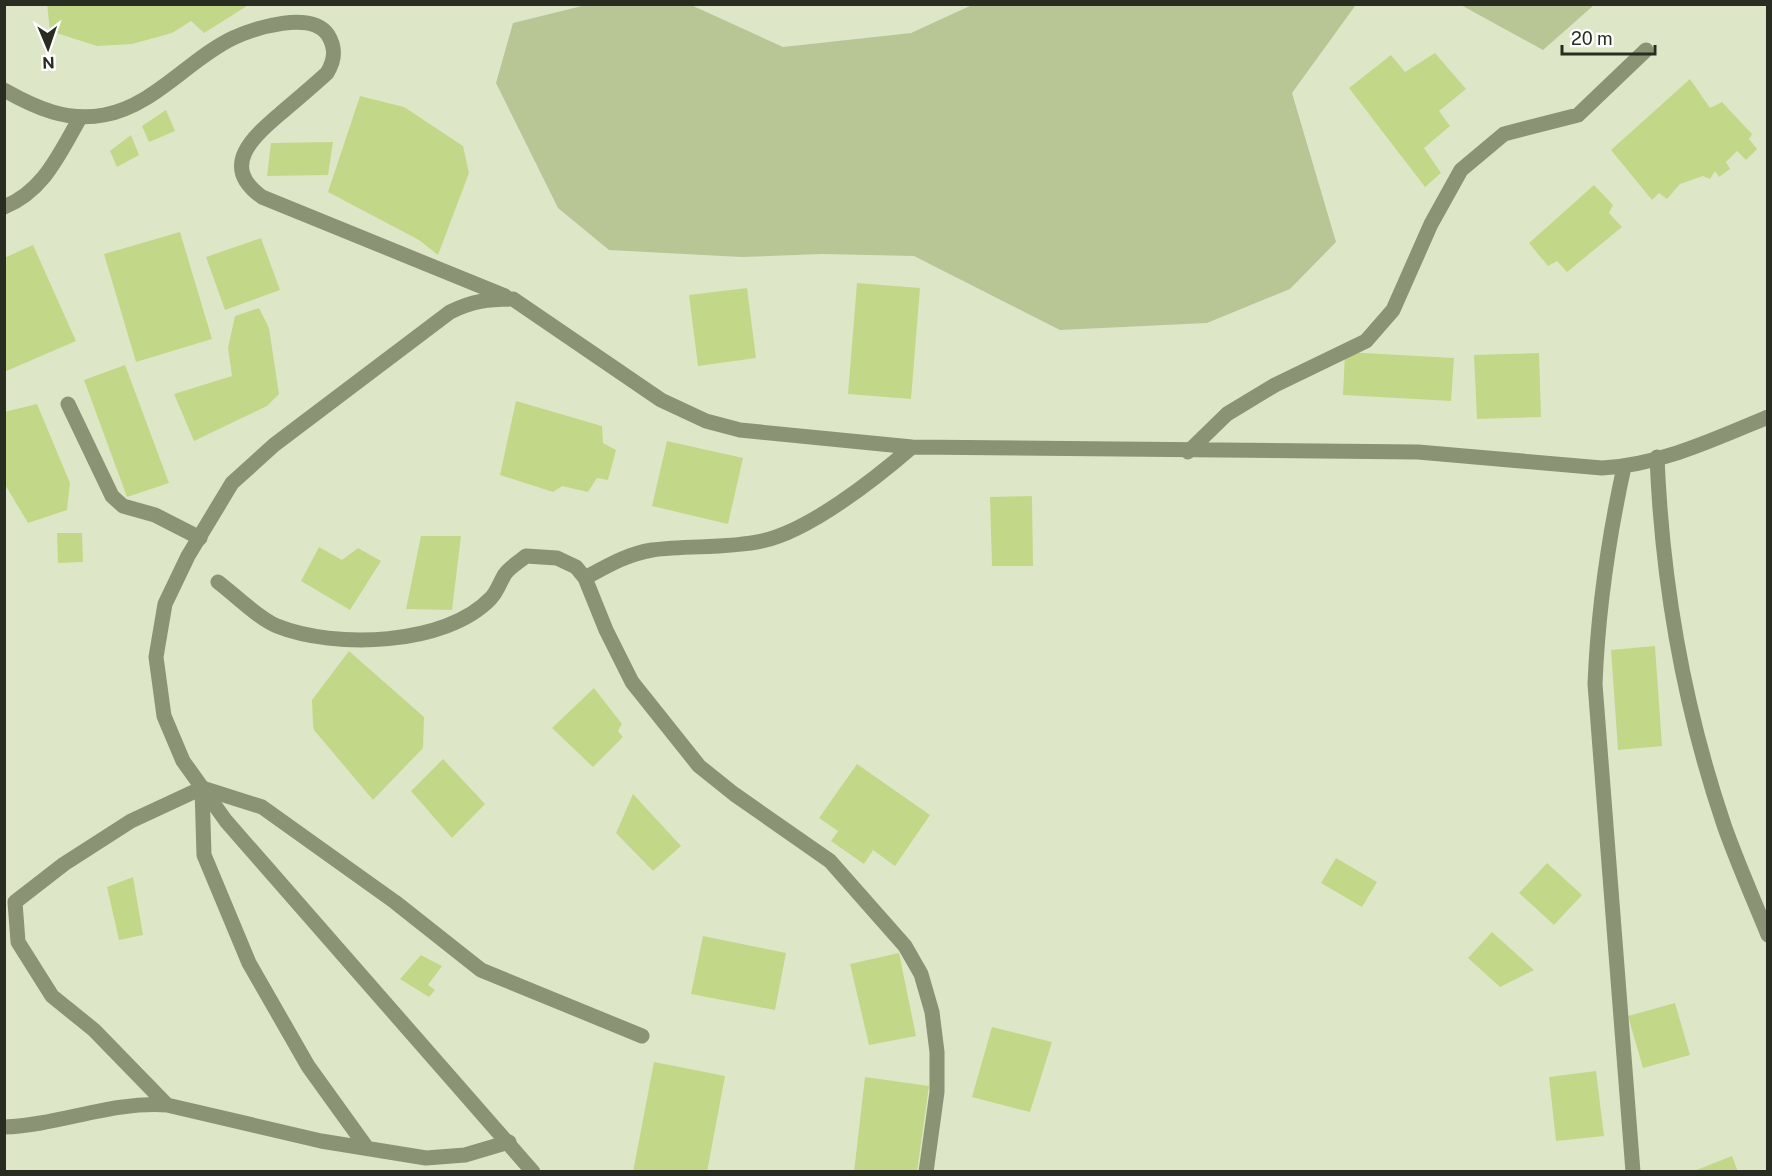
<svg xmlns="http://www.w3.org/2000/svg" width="1772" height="1176" font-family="'Public Sans',sans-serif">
  <rect width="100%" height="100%" fill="#dde7c8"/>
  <path fill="#b8c696" d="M586,5H691L783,47L911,33L972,5H1383L1355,6L1292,93L1336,242L1290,289L1207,323L1060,330L914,256L822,254L741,257L609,250L558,208L496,83L513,23Z
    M1461,5H1594L1543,50Z"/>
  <path fill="#c2d888" d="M47,4H250L204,33L191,21L172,33L132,44L97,46L50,31Z
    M1435,53L1466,89L1439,111L1450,126L1424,148L1441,173L1425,187L1349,88L1391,55L1405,72Z
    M1690,79L1710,108L1722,102L1752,134L1749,139L1757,149L1746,160L1737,151L1726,162L1730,169L1719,177L1715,171L1710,179L1703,176L1680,184L1667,199L1659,193L1652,200L1611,150Z
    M360,96L404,107L463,146L469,173L438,255L419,240L328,192Z
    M166,110L175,131L149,142L142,126Z
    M131,135L139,155L117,167L110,151Z
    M333,142L328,175L267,176L271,143Z
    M1594,185L1613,205L1609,213L1622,227L1567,272L1557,261L1548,266L1529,243Z
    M180,232L212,339L136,362L104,254Z
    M261,238L280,290L225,310L206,257Z
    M33,245L76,341L4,372V258Z
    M857,283L920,288L911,399L848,394Z
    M747,288L756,358L698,366L689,295Z
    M259,308L269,328L279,394L267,406L194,441L174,394L232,376L228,348L235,316Z
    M1345,352L1454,358L1451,401L1343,395Z
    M1539,353L1541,417L1477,419L1474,355Z
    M125,365L169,483L127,497L84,380Z
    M516,401L602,426L603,443L616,450L608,480L597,478L588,492L562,486L553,492L500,475Z
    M37,404L70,483L67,510L28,523L4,483V412Z
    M667,441L743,458L728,524L652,506Z
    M1032,496L1033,566H992L990,497Z
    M57,533H82L83,562L58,563Z
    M421,536H461L452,610L406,609Z
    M319,547L342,560L358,548L381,561L350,610L301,581Z
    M1655,646L1662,746L1618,750L1611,650Z
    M349,651L424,717L423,748L373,800L314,730L313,725L312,700Z
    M594,688L622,724L618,731L623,737L593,767L552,728Z
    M443,759L485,804L452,838L411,791Z
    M857,764L930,815L895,866L873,850L864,864L831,841L838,831L819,818Z
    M633,794L681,846L653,871L616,833Z
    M1336,858L1377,882L1362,907L1321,883Z
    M1547,863L1582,895L1554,925L1519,893Z
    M133,877L143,935L119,940L107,887Z
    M1492,932L1534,970L1500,987L1468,958Z
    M703,936L786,953L775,1010L691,994Z
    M899,953L916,1036L869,1045L850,964Z
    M421,955L442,966L428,985L435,990L429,997L400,979Z
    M1675,1003L1690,1055L1643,1068L1628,1016Z
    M992,1027L1052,1042L1030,1112L972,1097Z
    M654,1062L725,1076L707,1172H633Z
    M1596,1071L1604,1136L1556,1141L1549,1077Z
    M865,1077L929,1086L917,1172H854Z
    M1732,1156L1738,1172H1694V1171Z"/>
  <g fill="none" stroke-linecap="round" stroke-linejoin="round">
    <path stroke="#8a9474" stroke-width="15" d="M68,404L112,496L123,506L155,515L200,538
      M202,788L204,855L249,963L308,1066L367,1148
      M167,1105L94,1030L52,996L18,942L15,902L64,864L131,821L202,788L262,807L395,902L481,970L642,1036
      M4,1127C60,1125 111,1101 167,1105L321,1141L426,1158L465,1155L509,1142"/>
    <path stroke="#8a9474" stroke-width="15" d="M4,90C36,108 67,122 104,115C154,106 189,59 233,38C255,28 311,10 328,35C336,48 335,60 327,73C312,87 296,100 281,113C253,137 219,166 262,197L505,296
      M4,207C44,191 59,154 80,118
      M1188,452L1227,414L1275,385L1366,341L1393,310L1431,224L1461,170L1504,134L1578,115L1646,50
      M1657,457C1662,582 1684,707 1724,825C1737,862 1753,898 1768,935
      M1624,467C1608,540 1598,609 1595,684L1633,1172
      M585,578C607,566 627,554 652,550C688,545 726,549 762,541C809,531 875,479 912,447
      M218,582C234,594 259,619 277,626C334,649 446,646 491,598C497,592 500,582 505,574C510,567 519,562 526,556L557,558L576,567L585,578L606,630L632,682L699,766L734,794L830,861L905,946L921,974L932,1012L937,1052V1092L926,1172
      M533,1172L226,821L183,761L164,716L156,657L165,604L188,556L232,483L274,445L450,312C472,301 489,299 513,299L661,400L706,421L740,430L912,447L1418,452L1602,468C1660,465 1715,439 1768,417"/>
  </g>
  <rect width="1772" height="1176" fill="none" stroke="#292d21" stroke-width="12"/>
  <g transform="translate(48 48) rotate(178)" stroke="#ffffff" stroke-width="4.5" paint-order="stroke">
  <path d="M0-4.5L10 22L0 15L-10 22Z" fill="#292d21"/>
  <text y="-9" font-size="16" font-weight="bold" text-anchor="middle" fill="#292d21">N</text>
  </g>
  <path d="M1562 45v9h93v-9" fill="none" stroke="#292d21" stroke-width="3"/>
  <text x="1571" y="45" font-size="18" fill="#292d21" stroke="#ffffff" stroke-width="4.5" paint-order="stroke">20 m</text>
</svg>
